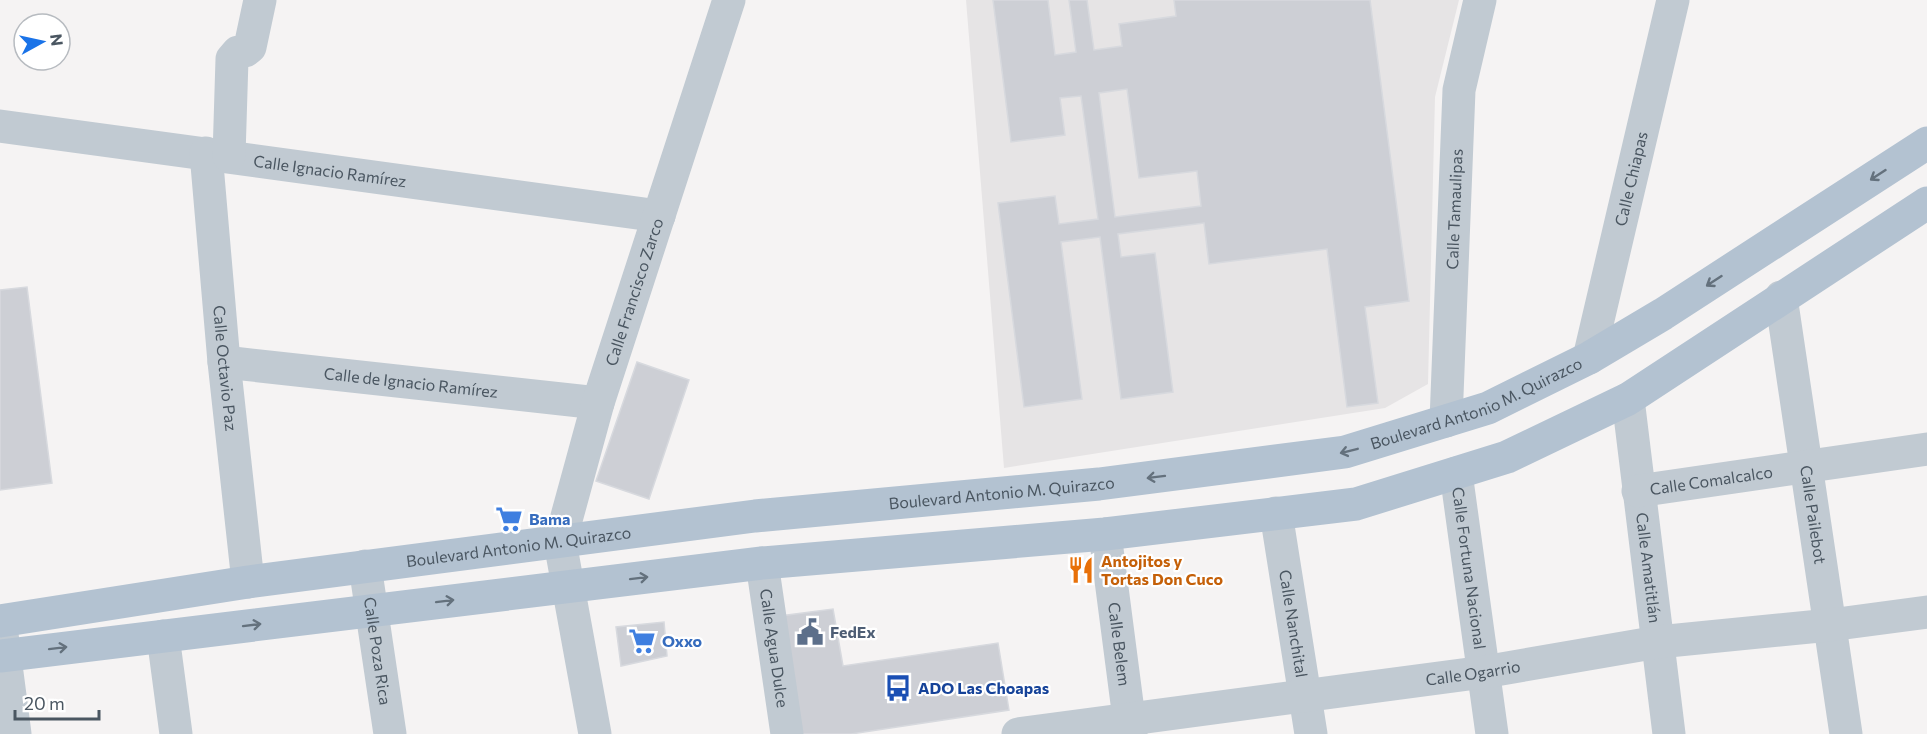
<svg xmlns="http://www.w3.org/2000/svg" width="1927" height="734" font-family="Commissioner,sans-serif">
  <rect width="100%" height="100%" fill="#f5f3f3"/>
  <path fill="#e6e4e5" d="M966,0H1459L1435,97L1428,384L1385,408L1004,468Z"/>
  <path fill="#cdcfd5" stroke="#d7d9de" stroke-width="1.5" fill-rule="evenodd" d="M993,0H1048L1055,55L1076,52L1069,0H1087L1094,50L1122,46L1119,24L1176,16L1174,0H1370L1409,301L1365,307L1378,403L1347,407L1327,249L1209,264L1204,223L1118,234L1121,257L1155,253L1173,392L1121,399L1100,237L1061,242L1082,399L1024,407L998,203L1055,196L1059,224L1098,219L1081,96L1060,98L1065,135L1011,142ZM1127,89L1139,178L1197,171L1201,206L1115,217L1099,93Z
    M27,287L52,483L0,490V290Z
    M637,362L689,380L649,499L596,481Z
    M833,609L843,666L998,643L1009,710L851,734H797L780,616Z
    M664,622L667,656L621,666L616,627Z"/>
  <g fill="none" stroke-linecap="round" stroke-linejoin="round">
    <g stroke="#c1cad2" stroke-width="33">
      <path id="s1" d="M0,126L659,216"/>
      <path id="s2" d="M206,153L224,362L248,582"/>
      <path d="M229,156L232,59L238,52L245,51L250,47L260,0"/>
      <path id="s3" d="M1781,297L1846,734"/>
      <path id="s4" d="M1589,358L1673,0"/>
      <path id="s5" d="M224,362L598,403"/>
      <path id="s6" d="M1628,399L1669,734"/>
      <path id="s7" d="M1446,421L1459,90L1480,0"/>
      <path id="s8" d="M1456,473L1492,734"/>
      <path id="s9" d="M1638,491L1927,449"/>
      <path id="s10" d="M1276,513L1311,734"/>
      <path id="s11" d="M1105,534L1131,734"/>
      <path id="s12" d="M762,563L787,734"/>
      <path id="s13" d="M365,566L390,734"/>
      <path d="M1,627L15,734"/>
      <path d="M163,636L176,734"/>
      <path id="s14" d="M595,734L560,542L598,403L729,0"/>
      <path id="s15" d="M1018,734L1484,672L1658,642L1830,625L1927,612"/>
    </g>
    <g stroke="#b3c2d1" stroke-width="33">
      <path id="s16" d="M0,621L248,582L755,516L1099,484L1345,452L1488,408L1589,358L1663,314L1927,143"/>
      <path d="M0,656L762,563L1105,534L1356,504L1507,457L1628,399L1927,203"/>
    </g>
  </g>
  <defs><path id="oneway-shaft" d="M-6 0H5M1.5-3L5.5 0L1.5 3" fill="none" stroke-width="1.6" stroke-linecap="round" stroke-linejoin="round" transform="scale(1.5)"/></defs>
  <g stroke="#64717d">
    <use href="#oneway-shaft" transform="translate(1878 175) rotate(147)"/>
    <use href="#oneway-shaft" transform="translate(1714 281) rotate(147)"/>
    <use href="#oneway-shaft" transform="translate(1349 451) rotate(166)"/>
    <use href="#oneway-shaft" transform="translate(1156 477) rotate(173)"/>
    <use href="#oneway-shaft" transform="translate(639 578) rotate(-7)"/>
    <use href="#oneway-shaft" transform="translate(445 601) rotate(-7)"/>
    <use href="#oneway-shaft" transform="translate(252 625) rotate(-7)"/>
    <use href="#oneway-shaft" transform="translate(58 648) rotate(-7)"/>
  </g>
  <defs>
    <symbol id="supermarket-bare" viewBox="-9 -9 18 18"><path d="M-6-5.5h2.5l.6 2H6L4.5 2H-2.5L-4.4-4H-6ZM-1.5 3.2a1.3 1.3 0 1 0 .1 0ZM3 3.2a1.3 1.3 0 1 0 .1 0Z" fill="#3f7fe0" stroke="#fff" stroke-width="2.5" paint-order="stroke"/></symbol>
    <symbol id="restaurant-bare" viewBox="-9 -9 18 18"><path d="M-5-6h1v4h1v-4h1v4h1v-4h1v5L-1.5 .5V6h-2V.5L-5-1ZM5-6V6H3V1.5H1.5Q1.5-4 5-6Z" fill="#e8710a" stroke="#fff" stroke-width="2.5" paint-order="stroke"/></symbol>
    <symbol id="civic-bare" viewBox="-9 -9 18 18"><path d="M-.6-6.5H3V-4.5H.6V-3L4-1V1h2V6H-6V1h2V-1L-.6-3ZM-1.2 2.5V6h2.4V2.5Z" fill="#5c6f8a" stroke="#fff" stroke-width="2.5" paint-order="stroke"/></symbol>
    <symbol id="bus-bare" viewBox="-9 -9 18 18"><path d="M-5-6H5V4H4V6H2V4H-2V6H-4V4H-5ZM-3.5-4V0h7V-4ZM-3.5 1.2v1.5H-2V1.2ZM2 1.2v1.5H3.5V1.2Z" fill="#1a4fb4" stroke="#fff" stroke-width="2.5" paint-order="stroke"/></symbol>
  </defs>
  <g fill-rule="evenodd">
    <use href="#supermarket-bare" x="490" y="500" width="38" height="38"/>
    <use href="#restaurant-bare" x="1062" y="551" width="38" height="38"/>
    <use href="#civic-bare" x="791" y="613" width="38" height="38"/>
    <use href="#supermarket-bare" x="623" y="622" width="38" height="38"/>
    <use href="#bus-bare" x="879" y="669" width="38" height="38"/>
  </g>
  <g text-anchor="middle" stroke-width="4.5" stroke-linejoin="round" paint-order="stroke">
    <g font-size="16" fill="#4a5661" stroke="#fff">
      <text dy="6" stroke="none"><textPath href="#s1" startOffset="333">Calle Ignacio Ramírez</textPath></text>
      <text dy="6" stroke="none"><textPath href="#s4" startOffset="184">Calle Chiapas</textPath></text>
      <text dy="6" stroke="none"><textPath href="#s7" startOffset="212">Calle Tamaulipas</textPath></text>
      <text dy="6" stroke="none"><textPath href="#s14" startOffset="456">Calle Francisco Zarco</textPath></text>
      <text dy="6" stroke="none"><textPath href="#s2" startOffset="216">Calle Octavio Paz</textPath></text>
      <text dy="6" stroke="none"><textPath href="#s5" startOffset="188">Calle de Ignacio Ramírez</textPath></text>
      <text dy="6" stroke="none"><textPath href="#s16" startOffset="1496">Boulevard Antonio M. Quirazco</textPath></text>
      <text dy="6" stroke="none"><textPath href="#s9" startOffset="74">Calle Comalcalco</textPath></text>
      <text dy="6" stroke="none"><textPath href="#s16" startOffset="1010">Boulevard Antonio M. Quirazco</textPath></text>
      <text dy="6" stroke="none"><textPath href="#s3" startOffset="220">Calle Pailebot</textPath></text>
      <text dy="6" stroke="none"><textPath href="#s16" startOffset="524">Boulevard Antonio M. Quirazco</textPath></text>
      <text dy="6" stroke="none"><textPath href="#s6" startOffset="170">Calle Amatitlán</textPath></text>
      <text dy="6" stroke="none"><textPath href="#s8" startOffset="96">Calle Fortuna Nacional</textPath></text>
      <text dy="6" stroke="none"><textPath href="#s10" startOffset="112">Calle Nanchital</textPath></text>
      <text dy="6" stroke="none"><textPath href="#s11" startOffset="111">Calle Belem</textPath></text>
      <text dy="6" stroke="none"><textPath href="#s12" startOffset="86">Calle Agua Dulce</textPath></text>
      <text dy="6" stroke="none"><textPath href="#s13" startOffset="86">Calle Poza Rica</textPath></text>
      <text dy="6" stroke="none"><textPath href="#s15" startOffset="459">Calle Ogarrio</textPath></text>
    </g>
    <g font-size="16" font-weight="bold" fill="#366cbe" stroke="#fff" text-anchor="start">
      <text x="529" y="525">Bama</text>
      <text x="662" y="647">Oxxo</text>
    </g>
    <g font-size="16" font-weight="bold" fill="#c56008" stroke="#fff" text-anchor="start">
      <text x="1101" y="567">Antojitos y<tspan x="1101" dy="18">Tortas Don Cuco</tspan></text>
    </g>
    <g font-size="16" font-weight="bold" fill="#4e5e75" stroke="#fff" text-anchor="start">
      <text x="830" y="638">FedEx</text>
    </g>
    <g font-size="16" font-weight="bold" fill="#164399" stroke="#fff" text-anchor="start">
      <text x="918" y="694">ADO Las Choapas</text>
    </g>
  </g>
  <g transform="translate(42 42) rotate(82)"><circle r="28" fill="#ffffff" stroke="#b7bbc0" stroke-width="1.5"/>
  <path d="M0-4.5L10 22L0 15L-10 22Z" fill="#1a73e8"/>
  <text y="-9" font-size="16" font-weight="bold" text-anchor="middle" fill="#4a5661">N</text>
  </g>
  <path d="M15 710v9h84v-9" fill="none" stroke="#4a5661" stroke-width="3"/>
  <text x="24" y="710" font-size="18" fill="#4a5661" stroke="#ffffff" stroke-width="4.5" paint-order="stroke">20 m</text>
</svg>
